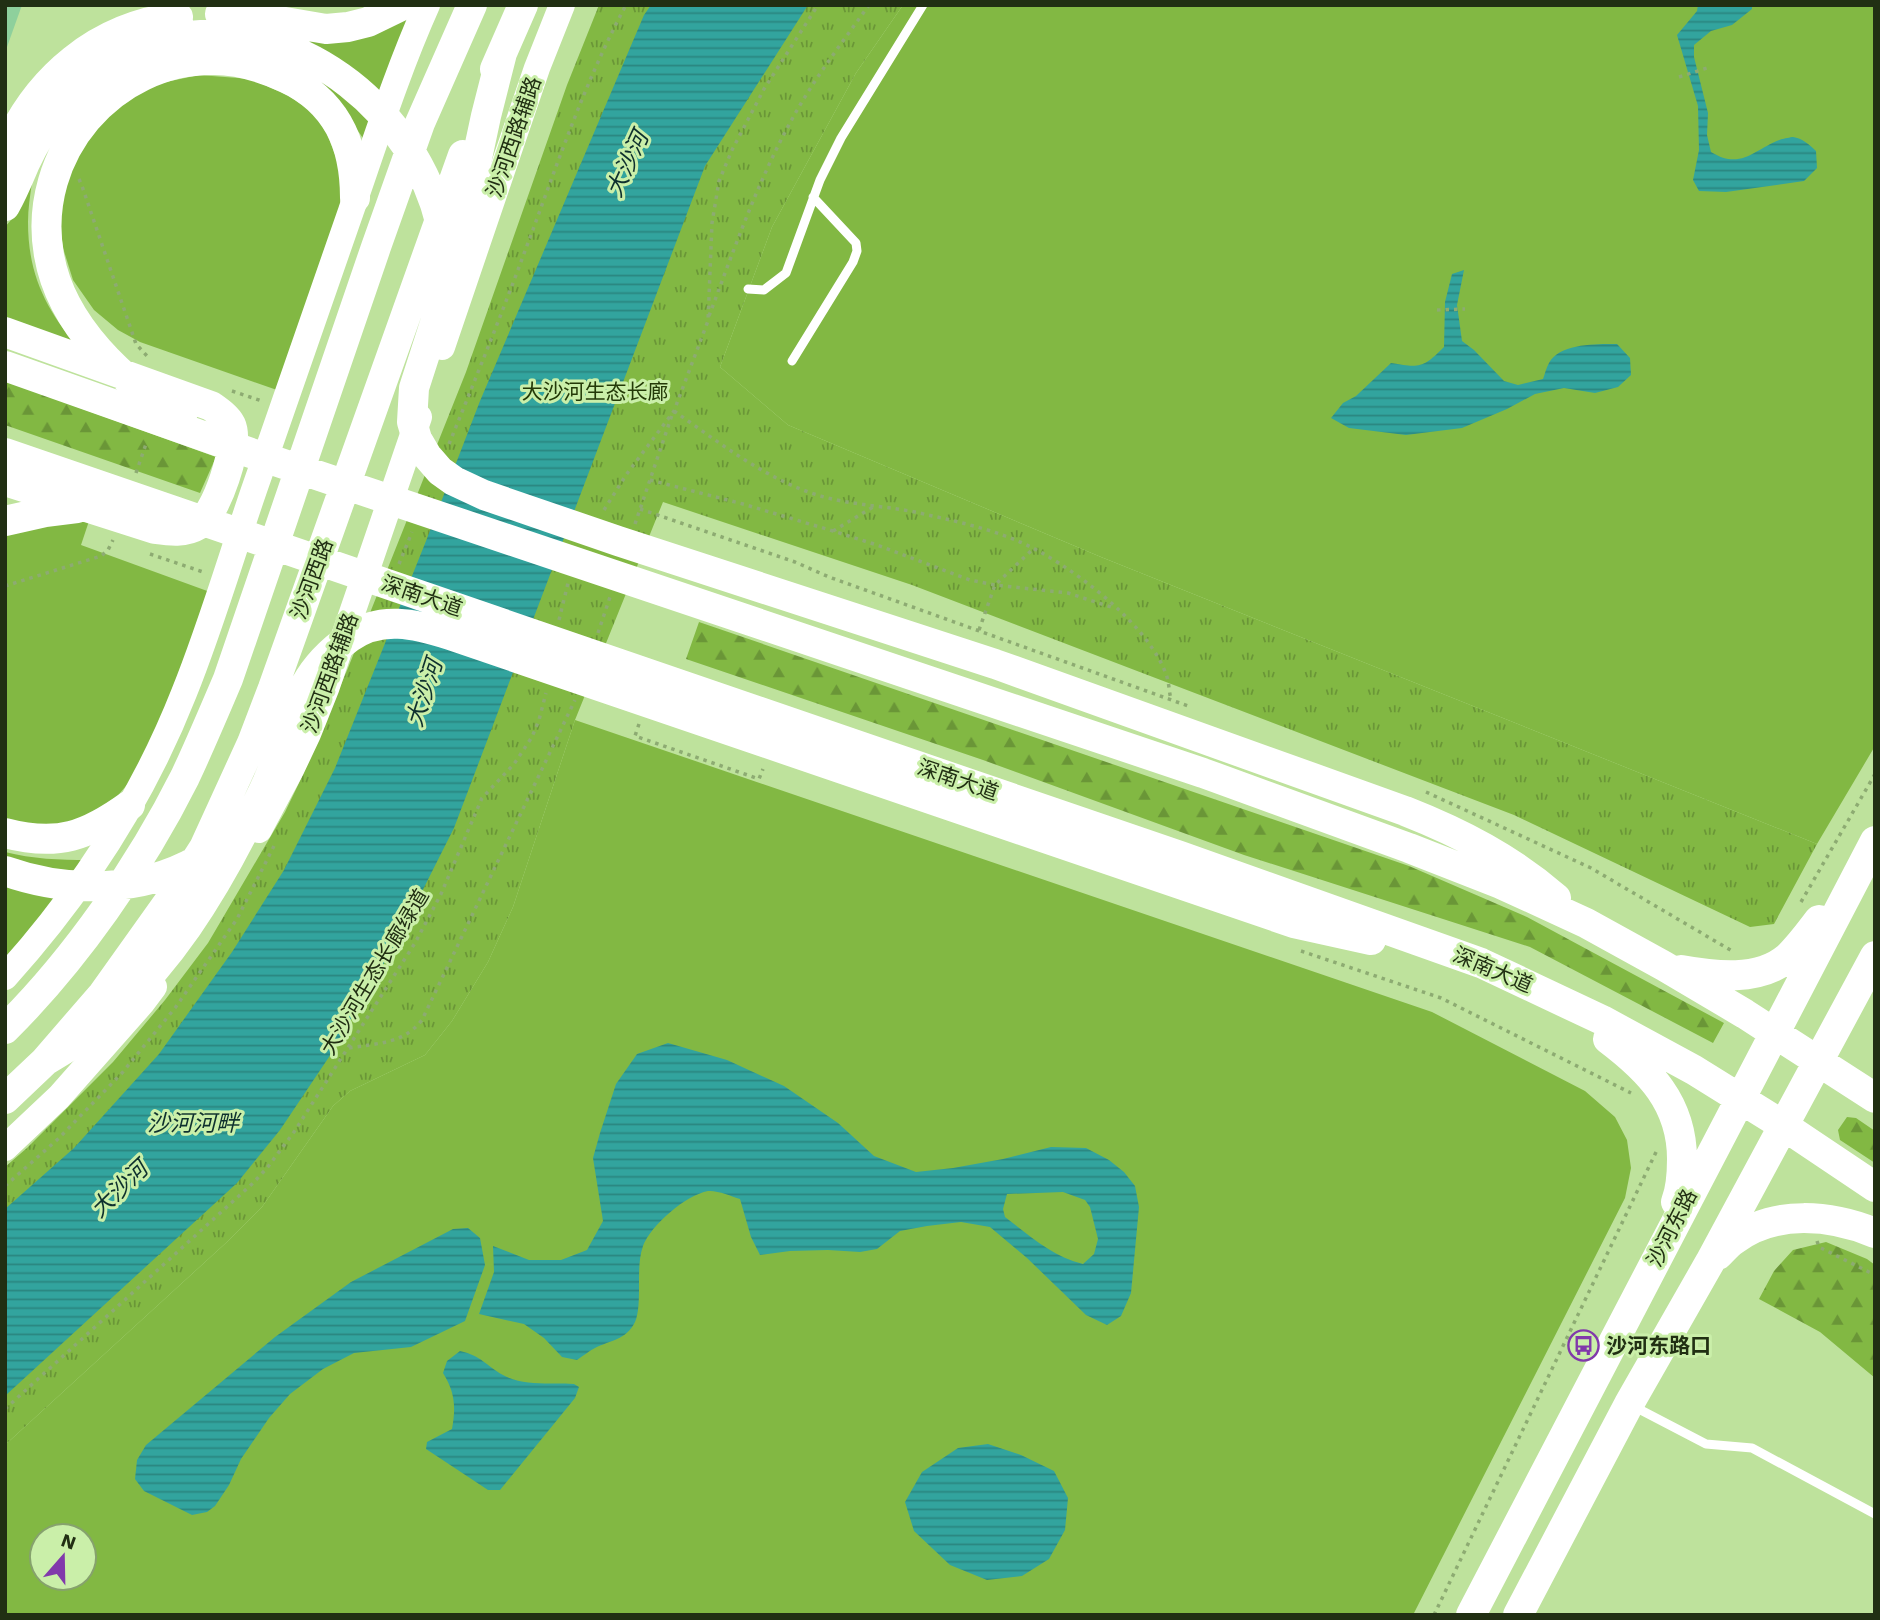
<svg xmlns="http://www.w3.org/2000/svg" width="1880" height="1620" font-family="'Work Sans','Noto Sans SC',sans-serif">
  <defs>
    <pattern id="forest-firs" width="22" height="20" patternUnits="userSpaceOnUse" patternTransform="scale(1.75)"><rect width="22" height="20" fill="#82b843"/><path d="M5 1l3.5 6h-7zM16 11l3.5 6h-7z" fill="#6a9637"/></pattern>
    <pattern id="park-tufts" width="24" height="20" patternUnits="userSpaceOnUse" patternTransform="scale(1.75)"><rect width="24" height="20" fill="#82b843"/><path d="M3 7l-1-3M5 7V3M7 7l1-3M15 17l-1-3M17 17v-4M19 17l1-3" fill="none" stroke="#6a9637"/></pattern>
    <pattern id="water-rules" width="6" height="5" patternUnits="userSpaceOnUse" patternTransform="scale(1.75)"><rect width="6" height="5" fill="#32a49e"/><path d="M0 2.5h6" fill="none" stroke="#2a8680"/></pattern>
  </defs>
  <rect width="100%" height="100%" fill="#bee29c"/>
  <path fill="#82b843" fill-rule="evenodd" d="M903,5H1875V746L1817,844L1101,557L788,425L720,367L772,227L856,73Z
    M413,11L365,141L344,111L317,84L294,44L332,38Z
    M199,75L251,79L289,96L314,113L327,134L338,162L343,189L336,225L277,390L140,342L118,330L94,310L73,280L63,248L59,219L65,180L83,141L113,108L152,85Z
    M32,183C30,196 28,209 28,222C28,276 47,312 82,352L5,324V227L17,213Z
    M90,518L81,545L210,592L153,743L131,780L109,806L66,828L5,822V534Z
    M575,720L1432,1012L1585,1091L1615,1117L1627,1140L1631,1168L1625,1198L1413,1615H5V1445L228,1241L262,1207L333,1106L350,1091L425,1055L452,1021L488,962L513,907ZM42,1536H84V1578H42Z
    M5,852C32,859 60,860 88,860L5,967Z"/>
  <path fill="url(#forest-firs)" d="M5,381L216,457L200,493L5,425Z
    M699,622L1409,866L1527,917L1724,1023L1713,1043L1530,947L1244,855L983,760L686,659Z
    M1847,1117L1856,1118L1875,1131V1163L1840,1140L1838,1130Z
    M1826,1242L1867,1259L1875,1265V1378L1820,1332L1759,1299L1774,1271L1793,1250Z"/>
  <path fill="url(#park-tufts)" d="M599,5H903L856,73L772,227L720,367L788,425L1101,557L1817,844L1774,924L1750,927L1514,815L912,585L663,502L575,720L513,907L488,962L452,1021L425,1055L350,1091L333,1106L262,1207L228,1241L5,1445V1167L27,1148L113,1062L165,1000L208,943L285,812L300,781L348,668L466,372L567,85Z"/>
  <path fill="url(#water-rules)" fill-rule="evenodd" d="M651,5H808L705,166L454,828L397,941L329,1057L280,1130L237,1183L5,1396V1209L74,1148L159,1054L232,952L284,870L335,768L426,541L480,401L644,15Z
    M1698,5H1752V9L1732,25L1711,31L1694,45V57L1708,113L1707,135L1711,152C1742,171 1755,148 1782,139C1783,139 1791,137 1793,137C1802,138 1810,145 1816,151L1817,168L1804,181L1726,192L1699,191L1693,180L1699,150L1698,106L1677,35L1697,11Z
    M1464,270L1457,305L1462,341L1474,350L1504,381L1518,385L1543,379C1545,374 1546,368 1549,363C1560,343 1597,344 1617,344L1630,358L1631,375L1618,387L1595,393L1564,388L1535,394L1507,409L1462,428L1406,435L1349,428L1331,418L1343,403L1356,396L1391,363C1420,368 1423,368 1444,347L1445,302L1452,274Z
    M668,1043L727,1060L784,1086L838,1123L874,1156L916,1172L953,1168L1003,1159L1051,1147L1086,1148L1109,1160L1124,1172L1135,1186L1139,1207L1131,1293L1121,1316L1107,1325L1086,1315L1027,1258L990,1227L961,1222L927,1226L900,1231L877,1249L860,1252L828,1250L790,1251L760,1255L751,1237L740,1199C731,1196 717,1190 708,1191C686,1195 651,1225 643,1246C635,1268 643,1303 635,1322C626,1340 611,1340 595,1348C589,1351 583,1356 577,1360L562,1357L544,1338L524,1324L479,1314L494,1272L493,1246L529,1260H561L587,1250L603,1221L593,1158L600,1133L616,1084L637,1054ZM1063,1192L1085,1200L1090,1207L1098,1239L1094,1254L1083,1264C1053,1257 1029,1235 1005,1217L1003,1209L1007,1194Z
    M468,1228L480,1238L485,1265L465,1321L411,1347L354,1353L323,1369L290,1394L269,1418L241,1459L229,1485L215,1506L207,1512L192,1515L144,1491L135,1479L137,1460L146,1445L275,1337L351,1282L453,1229Z
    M460,1351C482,1356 485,1365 503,1375C524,1387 551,1382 574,1384L579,1387L575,1398L500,1490H488L426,1449L427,1442L452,1429C456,1407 455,1392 443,1373L447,1361Z
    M988,1444L1021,1455L1054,1471L1068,1498L1065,1530L1049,1559L1022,1576L987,1580L950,1565L914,1531L905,1502L922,1472L958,1448Z"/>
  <path fill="#8ed09c" d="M5,5H22L7,47H5Z"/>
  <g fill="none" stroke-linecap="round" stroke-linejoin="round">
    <path stroke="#8dab72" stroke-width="3.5" stroke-dasharray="3.5 5" stroke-linecap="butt" d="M1679,77L1707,68
      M79,179L82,186L136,344L148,357
      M1437,310L1465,309
      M709,316C735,247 759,177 796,112C817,75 844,40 869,5
      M232,391L262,401
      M674,411C717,441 760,475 811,493C846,505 879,505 915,512C950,520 985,527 1018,541C1067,562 1147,622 1166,674C1169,682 1169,691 1171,700
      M449,444C475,380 501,316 525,251C556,168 584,83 626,5
      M136,473L147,441
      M650,480L743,504L833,531L877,545L970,580L995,585L1068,593L1114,608
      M640,509L795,562L829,577L1191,707
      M604,510L626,475L674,411L708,321L712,223L719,181L732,150L764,89L818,5
      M635,524L672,415
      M833,531L873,507
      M150,554L206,573
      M399,564L412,532
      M5,586L101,556L108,550L113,540
      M559,620L568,583
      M979,630L995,585L1033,549
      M598,633L610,597
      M639,724L635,736L759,779L763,769
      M1426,792L1591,868L1732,951
      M1801,902L1875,774
      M1301,951L1441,998L1631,1093
      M349,1048C378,1043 403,1044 422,1020L575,700
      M5,1186L58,1139L122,1073L175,1008L237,919L274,846
      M1817,1241L1819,1247L1875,1275
      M5,1409L252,1184L267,1168L294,1132L415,943L441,894L482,798L514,764L532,737L539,720L546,693
      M1434,1615L1657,1150"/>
    <path stroke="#fff" stroke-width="9" d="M748,289L764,290L786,273L820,180L841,138L923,5
      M792,361L853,262L857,251L856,243L813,197
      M1633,1406L1706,1444L1752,1448L1875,1514"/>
    <path stroke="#fff" stroke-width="26" d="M442,347L537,68L562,5
      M259,830L291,770L308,734L326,689L419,417
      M5,977C80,894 143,797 184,693C211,626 231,557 254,490C286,397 318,304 351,211C375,142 397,72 427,5
      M5,1148L59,1097L142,1003L154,987"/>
    <path stroke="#fff" stroke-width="30" d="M220,14L244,15L326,29L348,27L368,22L403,5
      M502,53L486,116L455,261L414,388L412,422L417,439L427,456L440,471L454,481L484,495L618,541L995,664L1405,811C1461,833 1511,859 1556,898
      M495,69L523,5
      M5,152C36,78 98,26 178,17
      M5,206C13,192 19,177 25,163C42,127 65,95 96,72C123,51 156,40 189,36C306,22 415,114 441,225
      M5,332L211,406C218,411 227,417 231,425C240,444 216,515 198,525C185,533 170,531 155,529L5,481
      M5,366L248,452L1203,773L1409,848L1501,884L1586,923L1664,966L1745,1014L1875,1098
      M182,419C124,383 61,326 49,255C31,154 112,59 214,60C239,60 264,68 286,78C337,102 355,144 355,198
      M5,453L1180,856L1481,963L1602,1020L1694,1070L1784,1126L1875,1187
      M5,521L45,512L77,508
      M5,833C58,847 87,836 130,805
      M5,871C67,893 140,893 198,860
      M1681,970C1714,976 1759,982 1787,958C1799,947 1809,933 1819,920
      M5,1029C75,960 141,865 185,777C200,745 214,712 228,679L376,247L420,123L472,5
      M1608,1039C1649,1070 1682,1103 1682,1159C1682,1173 1681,1189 1676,1202
      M45,1061C58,1053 72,1045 85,1035C165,976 218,886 260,798C271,776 280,752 289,729C295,715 298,698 306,684C316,666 332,650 349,638C380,615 416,624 450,635L1294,923L1371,940
      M5,1099L45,1061L103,994L175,893L204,848L252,743L273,688L463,155
      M1718,1255C1723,1250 1728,1244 1734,1240C1775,1209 1831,1215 1875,1233
      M1471,1615L1875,841
      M1518,1615L1629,1404L1710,1262L1875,956"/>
  </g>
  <defs>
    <symbol id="bus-ring" viewBox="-11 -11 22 22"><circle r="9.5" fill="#caefa9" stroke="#8139ab" stroke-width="1.5"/><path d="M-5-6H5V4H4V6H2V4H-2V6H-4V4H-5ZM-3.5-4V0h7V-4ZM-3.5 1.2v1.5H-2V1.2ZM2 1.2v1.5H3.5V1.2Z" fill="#8139ab"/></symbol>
  </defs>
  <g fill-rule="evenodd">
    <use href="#bus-ring" x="1566" y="1328" width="35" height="35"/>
  </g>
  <g text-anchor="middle" stroke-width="6" stroke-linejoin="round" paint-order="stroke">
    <g font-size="21" fill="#212f13" stroke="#caefa9">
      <text transform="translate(514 137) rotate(-71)" y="7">沙河西路辅路</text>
      <text transform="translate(312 579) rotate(-70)" y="7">沙河西路</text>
      <text transform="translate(422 596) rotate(19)" y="7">深南大道</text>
      <text transform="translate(330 673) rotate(-70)" y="7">沙河西路辅路</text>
      <text transform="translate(958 780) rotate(19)" y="7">深南大道</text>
      <text transform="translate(1493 970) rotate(23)" y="7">深南大道</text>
      <text transform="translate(375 972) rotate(-59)" y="7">大沙河生态长廊绿道</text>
      <text transform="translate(1672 1228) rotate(-63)" y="7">沙河东路</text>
    </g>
    <g font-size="21" fill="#233907" stroke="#caefa9">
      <text x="595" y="399">大沙河生态长廊</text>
    </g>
    <g font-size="21" font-weight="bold" fill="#212f13" stroke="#caefa9" text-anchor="start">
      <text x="1606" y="1353">沙河东路口</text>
    </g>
    <g font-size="23" font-style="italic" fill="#0e302e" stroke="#caefa9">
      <text transform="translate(627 164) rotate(-65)" y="8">大沙河</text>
      <text transform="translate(424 693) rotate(-72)" y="8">大沙河</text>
      <text x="193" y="1131">沙河河畔</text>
      <text transform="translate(119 1189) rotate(-44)" y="8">大沙河</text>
    </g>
  </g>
  <rect width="1880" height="1620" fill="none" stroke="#212f13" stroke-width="14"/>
  <g transform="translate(63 1557) rotate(20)"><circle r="33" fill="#caefa9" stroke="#86a26d" stroke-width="2"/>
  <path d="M0-5L12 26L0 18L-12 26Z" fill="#8139ab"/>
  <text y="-10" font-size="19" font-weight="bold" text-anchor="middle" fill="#212f13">N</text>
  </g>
</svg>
